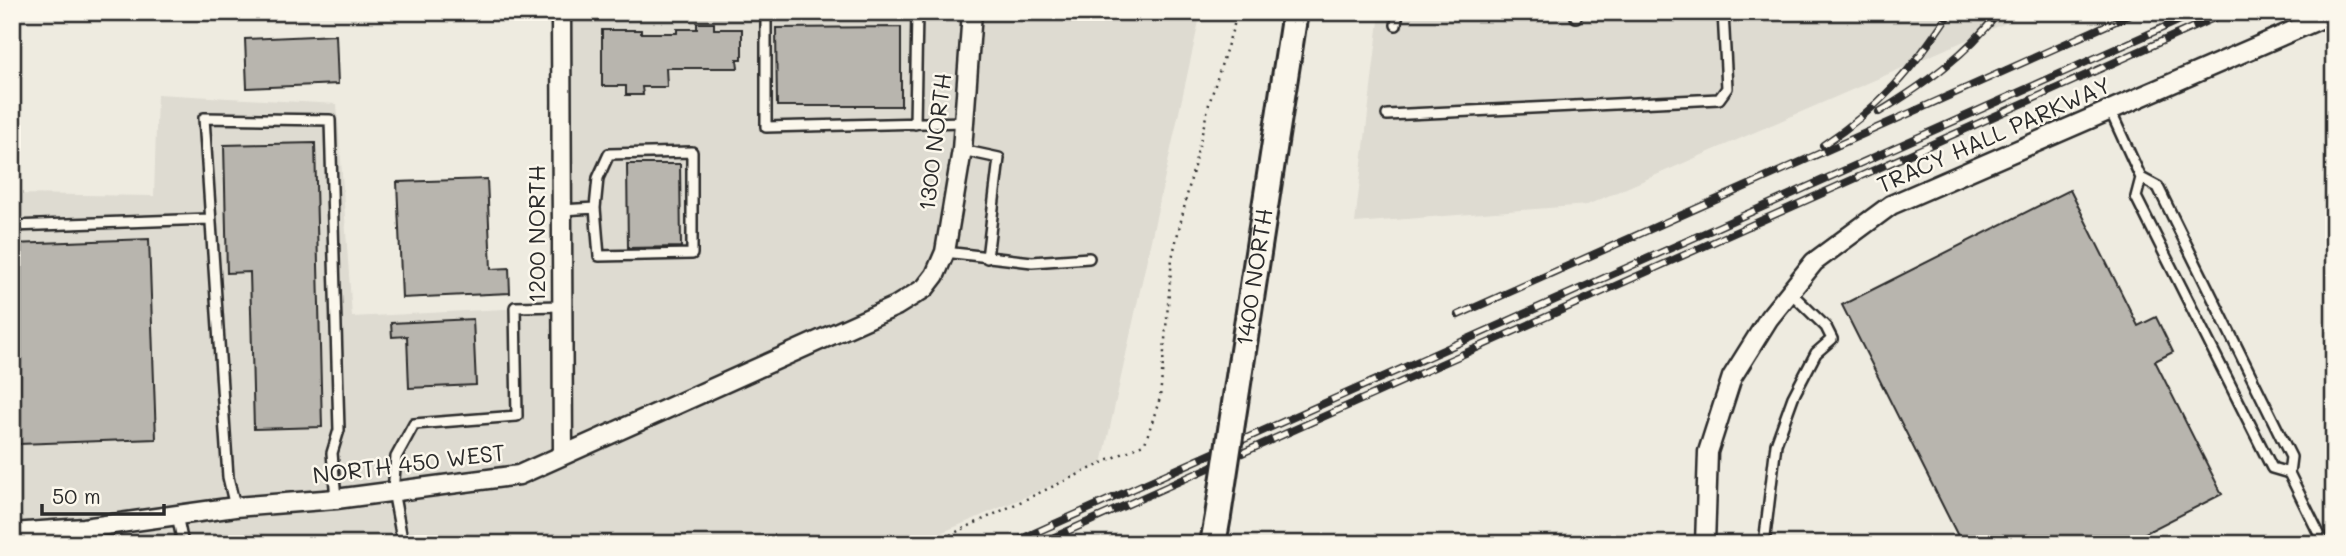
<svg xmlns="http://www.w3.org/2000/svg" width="2346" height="556" font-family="Mali,sans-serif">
  <rect width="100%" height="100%" fill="#eeebe0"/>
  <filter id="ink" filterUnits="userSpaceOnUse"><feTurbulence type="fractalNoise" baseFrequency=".0143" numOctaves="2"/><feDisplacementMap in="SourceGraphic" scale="14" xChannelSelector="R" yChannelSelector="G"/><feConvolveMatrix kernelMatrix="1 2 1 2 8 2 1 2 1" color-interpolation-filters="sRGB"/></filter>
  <g filter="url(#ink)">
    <path fill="#dedbd1" d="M560,12H1201L1102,464L915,544H12V194L154,196L157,94L337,104L352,317L562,306Z
      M1380,12H2031L1587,205L1355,223Z"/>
    <path fill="#b8b5ae" stroke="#2b2b2b" stroke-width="2" d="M697,23H714V29H742V59H737L738,68H666L667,87H642L643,95H626V86H602V30H641V33H677V29H697Z
      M901,27V106H777L776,28Z
      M336,35L338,84L247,88L245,39Z
      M315,143L322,427L254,429L250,272L227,273L224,145Z
      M627,164H680L681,247L628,248Z
      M487,179L491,269L509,268L510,293L402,298L397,182Z
      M2070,190L2138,326L2156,317L2173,352L2155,361L2222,494L2124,544H1962L1842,305Z
      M149,239L156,439L19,444L18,414H12V244Z
      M473,319L476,385L409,388L407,336L392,337L391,323Z"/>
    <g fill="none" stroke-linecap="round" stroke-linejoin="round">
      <defs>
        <path id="lane" d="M766,12V127L965,122
          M1576,12V17
          M1396,25L1398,12
          M2110,110L2141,178L2158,187L2291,457L2289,473L2324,544
          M1387,115L1719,99L1727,88L1723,12
          M915,124L917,12
          M962,150L999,158L987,258
          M2141,178L2136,197L2272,468L2289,473
          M562,210L595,208L598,178L609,154L692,152V254L599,256L595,208
          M12,226L209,219
          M945,252L1032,262L1089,258
          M235,507L228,477L204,118L330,120L339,430L332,453L336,499
          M177,515L183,544
          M84,528L86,544
          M1705,542L1725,544
          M403,544L393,491L396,457L414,424L517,416L515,307L562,306
          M1764,544L1776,444L1793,397L1816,353L1832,339L1826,327L1790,292"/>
        <path id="street" d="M561,12L563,455
          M12,533L84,528L235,507L336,499L519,475L896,306L925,288L935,275L945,252L962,150L972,12
          M1705,544L1708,452L1732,377L1769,318L1814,262L1891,205L2334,13"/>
        <g id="secondary">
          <path id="s1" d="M1237,390L1295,12"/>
          <path d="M1213,544L1218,516"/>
        </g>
      </defs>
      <use href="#lane" stroke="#2b2b2b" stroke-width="14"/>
      <use href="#street" stroke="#2b2b2b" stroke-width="23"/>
      <use href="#secondary" stroke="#2b2b2b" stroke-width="30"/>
      <path stroke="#2b2b2b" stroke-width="2.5" stroke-dasharray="2 5" stroke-linecap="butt" d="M931,544L1145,443L1160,398L1172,258L1209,104L1238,12"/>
      <use href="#lane" stroke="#fbf7ec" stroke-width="9"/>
      <use href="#street" stroke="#fbf7ec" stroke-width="18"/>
      <use href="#secondary" stroke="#fbf7ec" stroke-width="24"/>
      <defs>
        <path id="rail" d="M1879,112C1925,84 1966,55 1999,12
          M1823,145C1882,106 1912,70 1950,12
          M1458,315L2136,12
          M1010,544L2198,12
          M1039,544L2227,12"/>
      </defs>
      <use href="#rail" stroke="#2b2b2b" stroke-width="8"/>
      <use href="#rail" stroke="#fbf7ec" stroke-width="5" stroke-dasharray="16" stroke-linecap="butt"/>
      <defs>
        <path id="secondary-bridge" d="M1218,516L1237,390"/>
      </defs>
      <use href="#secondary-bridge" stroke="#2b2b2b" stroke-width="30" stroke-linecap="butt"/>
      <use href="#secondary-bridge" stroke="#fbf7ec" stroke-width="24"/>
    </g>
  </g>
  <g text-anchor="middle" stroke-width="5" stroke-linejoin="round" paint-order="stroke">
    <g font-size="23" fill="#2b2b2b" stroke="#fbf7ec">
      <text transform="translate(1994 135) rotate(-24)" y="8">TRACY HALL PARKWAY</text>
      <text transform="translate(935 142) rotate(-83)" y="8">1300 NORTH</text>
      <text transform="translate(537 234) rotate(-90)" y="8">1200 NORTH</text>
      <text dy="8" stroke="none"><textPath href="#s1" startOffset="114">1400 NORTH</textPath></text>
      <text transform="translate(409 464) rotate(-7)" y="8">NORTH 450 WEST</text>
    </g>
  </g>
  <rect width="2346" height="556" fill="none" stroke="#fbf7ec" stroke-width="42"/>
  <rect x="21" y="21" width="2304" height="514" fill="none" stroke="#2b2b2b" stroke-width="2.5" filter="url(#ink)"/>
  <path d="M42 504v10h122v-10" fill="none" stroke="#2b2b2b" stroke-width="3.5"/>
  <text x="52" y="504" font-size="21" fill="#2b2b2b" stroke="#fbf7ec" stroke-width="5" paint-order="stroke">50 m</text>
</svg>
